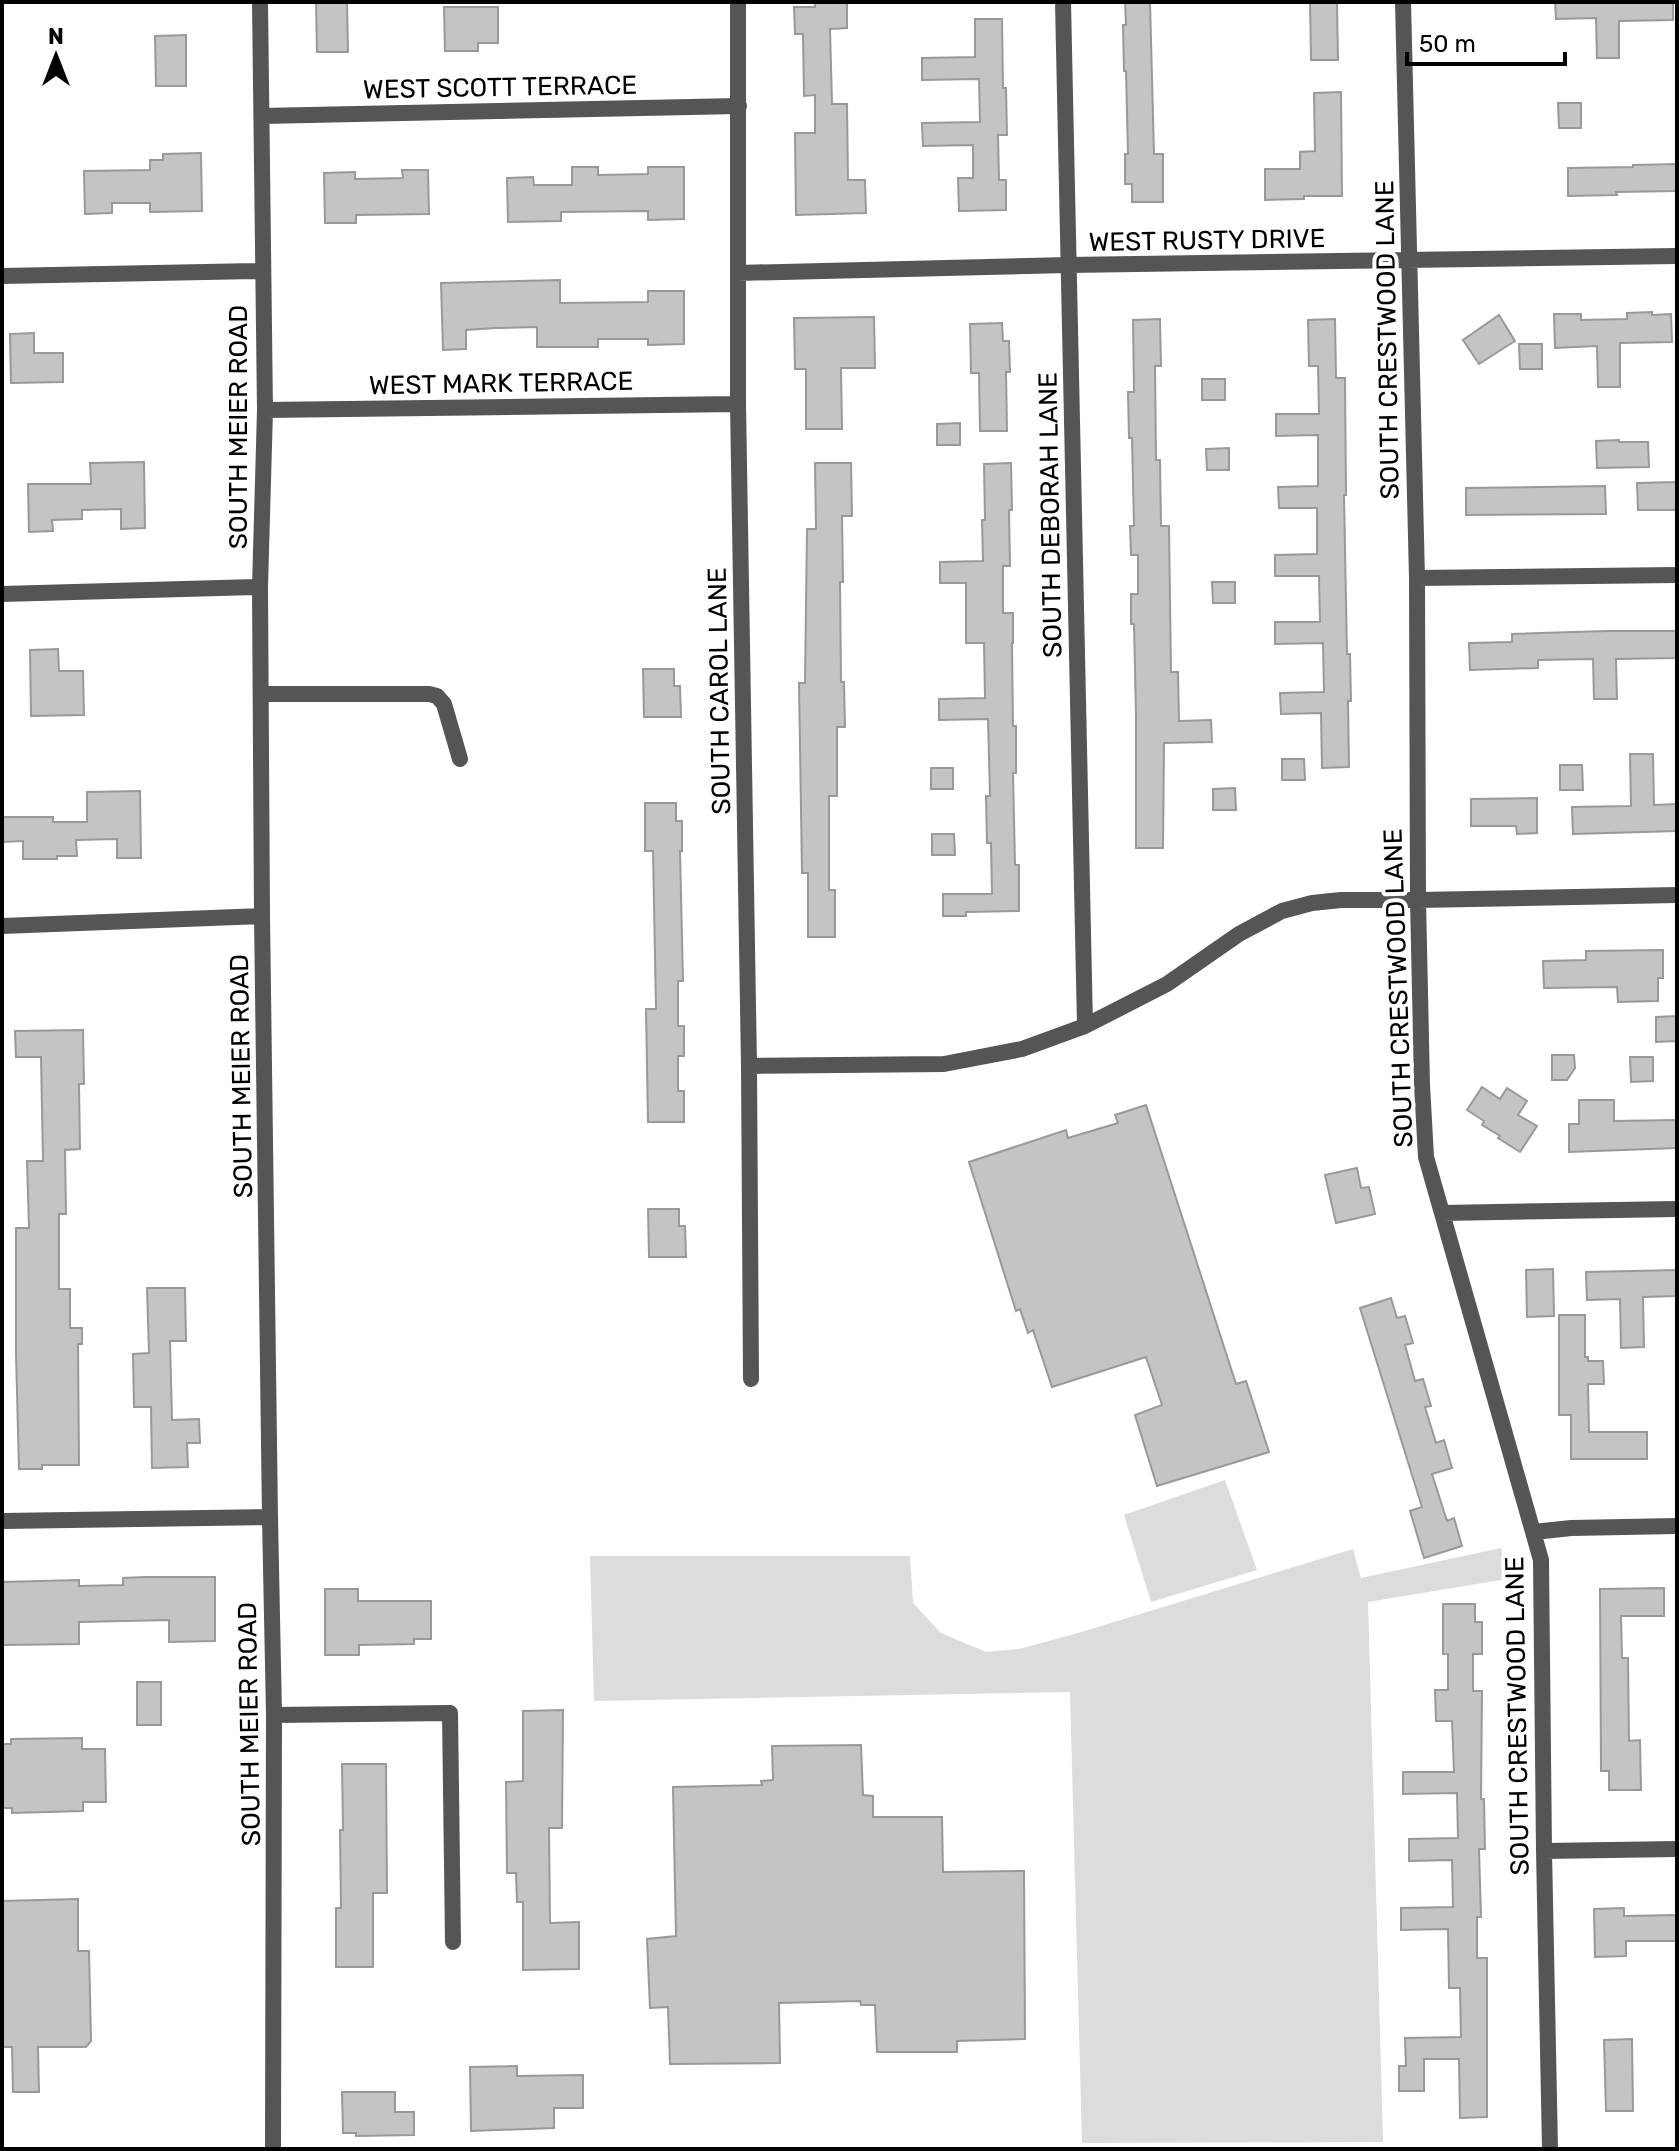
<svg xmlns="http://www.w3.org/2000/svg" width="1679" height="2151" font-family="Rubik,sans-serif">
  <rect width="100%" height="100%" fill="#fff"/>
  <path fill="#dcdcdc" d="M1225,1480L1257,1570L1151,1602L1124,1515Z
    M1501,1548L1507,1579L1368,1602L1383,2142L1082,2143L1070,1692L594,1701L590,1556H910L913,1603L941,1633L986,1652L1019,1649L1078,1633L1353,1549L1361,1578Z"/>
  <path fill="#c4c4c4" stroke="#999" stroke-width="2" d="M316,2H347L348,52H317Z
    M815,2H847V28L830,29L832,104H847L848,180H865L866,213L796,215L795,133H815V95L804,96L803,34H795L794,7H815Z
    M1125,2H1150L1154,154H1163V202H1132V184H1125V154H1128L1126,71H1124L1123,25H1126Z
    M1310,2H1337L1338,60H1311Z
    M1555,2H1673V20L1619,21V58H1597L1596,18L1556,19Z
    M444,7H498V43H478V51H445Z
    M975,19H1002L1003,88H1006L1007,135H998L999,180H1006V210L959,211L958,178H973V145L923,146L922,123L980,122L979,79L922,80V58L975,57Z
    M186,35V86H156L155,36Z
    M1341,92L1342,196H1304V199L1265,200V169H1300V152L1315,151L1314,93Z
    M1558,103H1581V128H1559Z
    M201,153L202,211L150,212V203H112V213L85,214L84,171L150,170V160H163V154Z
    M1677,164V191L1616,192L1617,195L1568,196V168L1633,167V165Z
    M572,167H598V175L648,174V167H684V219L648,220V211L561,212V221L508,222L507,178L533,177L534,185H572Z
    M402,170H428L429,214L356,215V223H325L324,173L355,172V179L403,178Z
    M560,280V303L648,302V291H684V344L648,345V339H598V347H537V327L496,328L466,330V349L443,350L441,283Z
    M1652,312V315L1671,314L1672,342L1620,343V387H1598L1597,346L1555,348L1554,314H1581V320L1627,319V313Z
    M1499,315L1515,341L1479,364L1463,340Z
    M874,317L875,368H841L842,429H806V369H795L794,318Z
    M1160,319L1161,366H1155L1156,460H1160L1161,526H1169L1171,672H1178L1179,721L1211,720L1212,742L1164,743L1163,848H1136V715L1134,624H1131V594H1138V555H1131L1130,526H1134L1132,438H1129L1128,392H1134L1133,320Z
    M1335,319L1336,378H1345L1346,495H1344L1347,654H1350L1351,701H1348L1349,767L1322,768L1321,713L1281,714L1280,693L1324,692L1323,643L1275,644V622H1320L1319,576H1275V555L1317,554V508H1279L1278,487L1318,486V435L1276,436V414H1319L1318,366H1309L1308,320Z
    M1002,323L1003,341H1009L1010,372H1006L1007,431H980L979,373H971L970,324Z
    M34,333V353H63V382L11,383L10,334Z
    M1519,344H1542V369H1520Z
    M1202,379H1225V400H1202Z
    M960,423V445H937V424Z
    M1619,440V442H1648L1649,467L1597,468L1596,441Z
    M1229,448V470H1207L1206,449Z
    M144,462L145,528L121,529V509L82,510V519L52,520L53,531L29,532L28,484H91L90,463Z
    M815,463H851L852,516H842L843,582H840L841,682H844L845,727H837V796H829V890H835V937H808V873H802L799,683H805L807,529H816Z
    M1011,463L1012,510H1009L1010,566H1003V613H1013V643H1012L1013,726H1016V773H1013L1015,865H1019V911L966,912V916H943V894H992L991,843H987L986,796H990L988,719L939,720V699L985,698L984,643H966V583H940V562L983,561L982,520H985L984,464Z
    M1677,482V510H1638L1637,483Z
    M1605,486L1606,514L1466,515V488Z
    M1212,582H1235V603H1213Z
    M1607,631H1677V658L1616,659L1617,699H1594L1593,659L1538,660V668L1470,670L1469,643L1512,642V634Z
    M58,649L59,671H83L84,715L31,716L30,650Z
    M643,669H674V686H680L681,717H644Z
    M1630,754H1653L1654,805L1677,804V831L1573,834L1572,807L1631,806Z
    M1282,759H1304L1305,780H1282Z
    M1560,765H1582L1583,790H1560Z
    M931,768H953V789H931Z
    M1235,788L1236,810H1213V789Z
    M140,791L141,858H117V839L76,840L77,856H57V859H23V841L2,842V817H53V822H87V792Z
    M1537,798V833L1517,834L1516,826H1471V799Z
    M645,803H676V821H682V851H680L683,981H678V1026H684V1056H678V1091H684V1122H648L646,1009H656L653,851H645Z
    M932,834H954L955,855H932Z
    M1663,950V978H1658V1001L1618,1002L1617,987L1544,988L1543,961L1586,960V951Z
    M1677,1016V1041L1656,1042V1017Z
    M83,1030L84,1084H79L80,1149L65,1150L66,1214H59V1289H70V1328H82V1344H78L79,1465H42V1469H19L16,1354V1228H29L27,1161H43L41,1057H16L15,1031Z
    M1552,1055H1574L1575,1068L1567,1080H1552Z
    M1630,1057H1653V1081L1631,1082Z
    M1482,1087L1500,1099L1507,1088L1527,1101L1518,1115L1537,1126L1520,1152L1498,1138L1500,1136L1482,1125L1484,1121L1467,1110Z
    M1579,1100H1614V1121L1677,1120V1148L1569,1152V1124H1579Z
    M1146,1105L1236,1384L1246,1381L1269,1452L1157,1486L1135,1415L1162,1405L1146,1357L1052,1387L1033,1330L1028,1333L1020,1309L1016,1311L969,1162L1066,1130L1068,1138L1118,1123L1115,1115Z
    M1357,1168L1361,1188L1369,1187L1375,1214L1336,1223L1325,1175Z
    M648,1209H679V1226H685L686,1257H649Z
    M1553,1269L1554,1316L1527,1317L1526,1270Z
    M1677,1270V1296L1643,1297L1644,1347L1621,1348L1620,1299L1587,1300L1586,1272Z
    M147,1288H185L186,1341H170L172,1420L199,1419L200,1443H187L188,1467L152,1468L151,1407H134L133,1354L149,1353Z
    M1391,1298L1397,1318L1405,1316L1413,1343L1405,1345L1415,1381L1423,1379L1431,1406L1425,1407L1436,1443L1444,1440L1452,1468L1432,1474L1447,1521L1454,1518L1462,1546L1424,1558L1410,1511L1422,1507L1360,1308Z
    M1559,1315H1585V1357H1588V1361H1603L1604,1384H1588L1589,1432H1647V1459H1571V1415H1559Z
    M145,1577H215V1641L169,1642V1620L79,1622V1644L2,1645V1582L79,1580V1586L123,1585V1578Z
    M1664,1588V1616H1621L1622,1658H1628L1629,1741L1640,1740L1641,1790H1609V1771H1601L1600,1589Z
    M325,1589H358V1601H431V1639H414V1644L359,1645V1655H325Z
    M1443,1604H1475V1622H1482V1654H1473V1691H1482L1481,1799H1484L1485,1849H1479L1481,1917H1477V1958H1487V2117L1460,2118L1459,2059H1424V2091H1399V2066H1406L1405,2038L1461,2037L1460,1988H1449L1448,1929L1401,1930V1908L1453,1907L1452,1860L1409,1861V1839L1458,1838L1457,1793L1403,1794V1772H1454L1452,1721H1436L1435,1690H1448V1654H1443Z
    M137,1682H161V1725H137Z
    M563,1710L562,1828H549L550,1923L579,1922V1969L523,1970V1902H517L516,1873H507L506,1782L523,1781V1711Z
    M82,1738V1749H105L106,1802H83V1811L12,1813V1808H2V1744H11V1739Z
    M861,1745L863,1795L873,1796V1817H942L943,1872L1024,1871L1025,2039L957,2041V2052H877L875,2005H861L860,2001L779,2003L780,2063L670,2064L668,2007L650,2008L647,1939L676,1936L673,1787L762,1785L761,1781L773,1780L772,1746Z
    M342,1764H386L387,1893H373V1967H336V1908H341L340,1830H343Z
    M78,1899V1951H89L91,2041L86,2047H38L39,2092H13L12,2047H2V1901Z
    M1624,1908V1916L1677,1915V1941H1626V1956L1595,1957L1594,1909Z
    M1632,2039L1633,2111H1606L1604,2040Z
    M517,2066V2076L583,2075V2108H554V2128L471,2131L470,2067Z
    M342,2092H395V2112H414V2135L356,2136V2133H343Z"/>
  <g fill="none" stroke-linecap="round" stroke-linejoin="round">
    <path stroke="#555" stroke-width="16" d="M260,2L265,410L260,587L262,916L270,1517L274,1715L273,2149
      M738,2V404L749,1066L751,1379
      M1063,2L1085,1026
      M1403,2L1417,578L1418,900L1422,1085L1426,1157L1541,1560L1544,1851L1550,2149
      M262,116L739,106
      M738,273L1068,265L1677,256
      M2,276L262,271
      M265,410L738,404
      M1417,578L1677,575
      M2,594L260,587
      M262,694H429L437,696L444,704L460,759
      M2,926L262,916
      M749,1066L944,1064L1022,1049L1085,1026L1167,984L1239,934L1282,911L1312,903L1341,900H1418L1677,895
      M1442,1213L1677,1209
      M2,1521L270,1517
      M1534,1532L1571,1528L1677,1526
      M274,1715L450,1713L453,1942
      M1544,1851L1677,1849"/>
  </g>
  <g text-anchor="middle" stroke-width="8" stroke-linejoin="round" paint-order="stroke">
    <g font-size="26" fill="#000" stroke="#fff">
      <text transform="translate(500 87) rotate(-1)" y="9">WEST SCOTT TERRACE</text>
      <text transform="translate(1207 240) rotate(-1)" y="9">WEST RUSTY DRIVE</text>
      <text transform="translate(1387 340) rotate(-91)" y="9">SOUTH CRESTWOOD LANE</text>
      <text transform="translate(501 383) rotate(-1)" y="9">WEST MARK TERRACE</text>
      <text transform="translate(238 427) rotate(-90)" y="9">SOUTH MEIER ROAD</text>
      <text transform="translate(1050 515) rotate(-91)" y="9">SOUTH DEBORAH LANE</text>
      <text transform="translate(719 691) rotate(-91)" y="9">SOUTH CAROL LANE</text>
      <text transform="translate(1398 988) rotate(-92)" y="9">SOUTH CRESTWOOD LANE</text>
      <text transform="translate(241 1076) rotate(-91)" y="9">SOUTH MEIER ROAD</text>
      <text transform="translate(1517 1716) rotate(-91)" y="9">SOUTH CRESTWOOD LANE</text>
      <text transform="translate(249 1724) rotate(-91)" y="9">SOUTH MEIER ROAD</text>
    </g>
  </g>
  <rect width="1679" height="2151" fill="none" stroke="#000000" stroke-width="8"/>
  <g transform="translate(56 56)" stroke="#ffffff" stroke-width="6" paint-order="stroke">
  <path d="M0-6L14 30L0 20L-14 30Z" fill="#000000"/>
  <text y="-12" font-size="22" font-weight="bold" text-anchor="middle" fill="#000000">N</text>
  </g>
  <path d="M1407 52v12h158v-12" fill="none" stroke="#000000" stroke-width="4"/>
  <text x="1419" y="52" font-size="24" fill="#000000" stroke="#ffffff" stroke-width="6" paint-order="stroke">50 m</text>
</svg>
